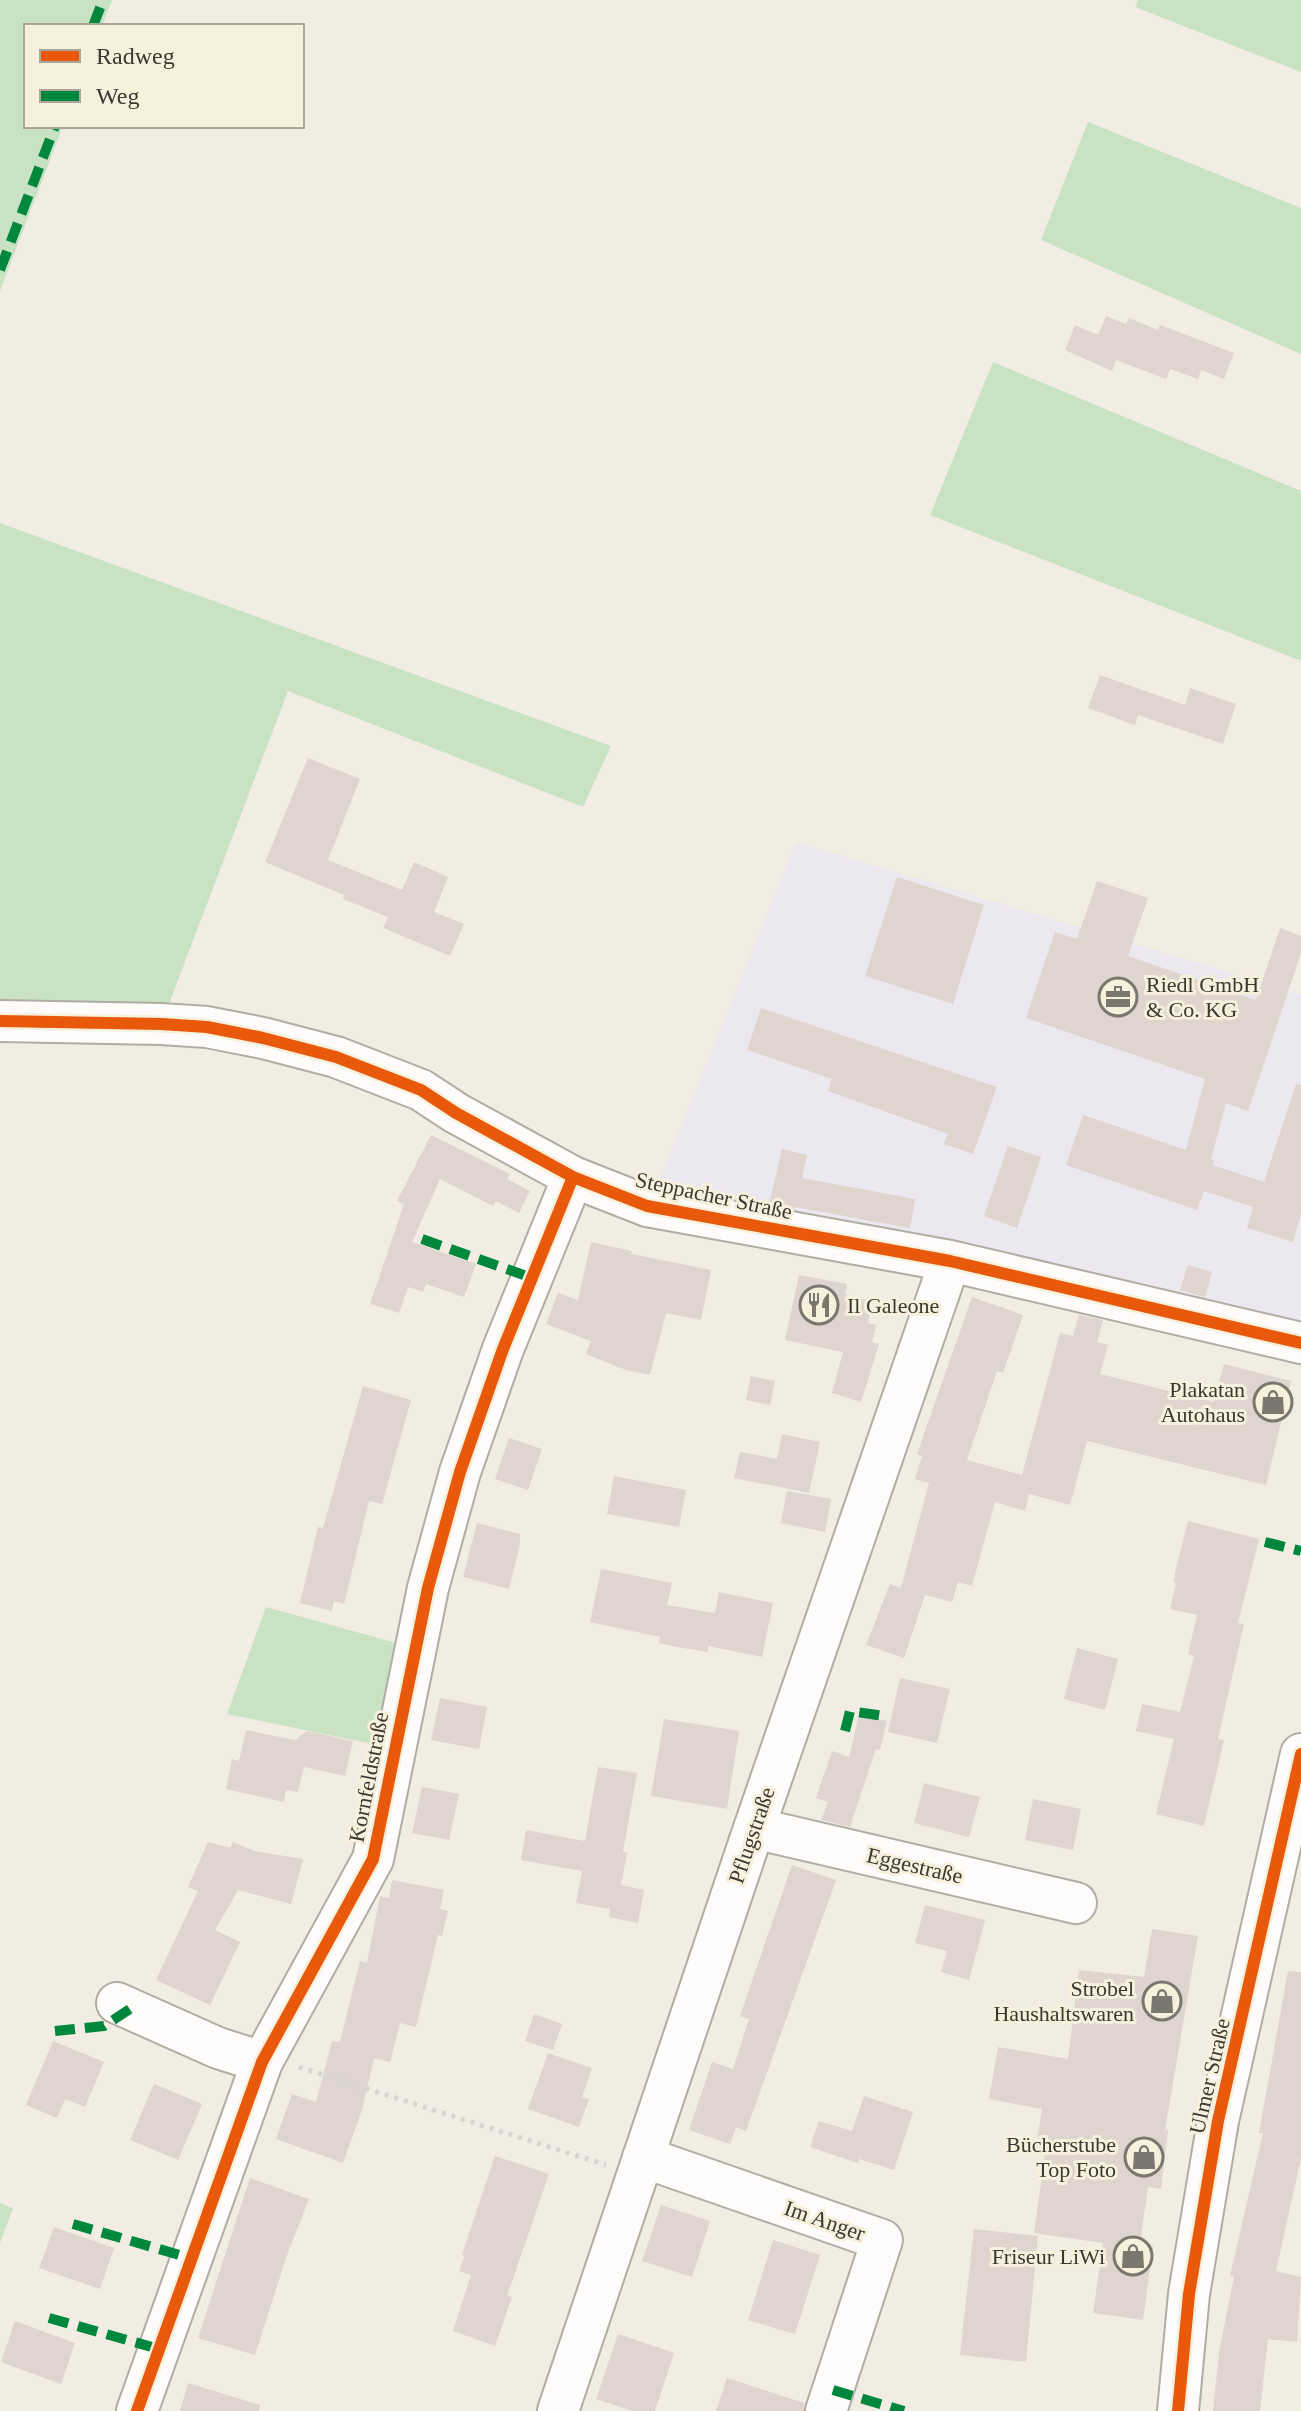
<svg xmlns="http://www.w3.org/2000/svg" width="1301" height="2411" font-family="Georgia,serif">
  <rect width="100%" height="100%" fill="#f1ede2"/>
  <path fill="#ece8ef" d="M796,842L1301,994V1330L655,1190Z"/>
  <path fill="#c8e2c3" d="M0,0H112L102,26H26V126H63L0,291Z
    M1138,0H1301V72L1135,7Z
    M1088,122L1301,208V354L1041,240Z
    M993,362L1301,491V661L930,515Z
    M0,523L611,746L583,807L288,691L167,1009H0Z
    M266,1607L396,1643L377,1745L227,1714Z
    M0,2203L13,2208L0,2243Z"/>
  <path fill="#dfd4ce" d="M1106,316L1126,324L1129,318L1158,330L1160,325L1234,353L1224,379L1201,370L1198,379L1170,369L1166,379L1116,360L1112,371L1065,350L1075,325L1098,335Z
    M1100,675L1185,705L1190,688L1236,704L1223,744L1138,715L1135,725L1088,708Z
    M308,758L360,779L328,860L402,890L414,862L448,877L434,912L464,924L450,956L383,928L388,917L343,899L344,895L265,862Z
    M897,877L984,905L953,1004L865,976Z
    M1097,881L1148,898L1128,956L1256,1000L1280,928L1301,936V953L1248,1111L1226,1103L1211,1159L1214,1160L1212,1165L1264,1182L1296,1084L1301,1085V1214L1293,1242L1247,1228L1253,1207L1204,1191L1197,1210L1066,1165L1083,1115L1186,1150L1205,1079L1026,1018L1055,932L1077,939Z
    M761,1008L997,1087L973,1154L944,1144L948,1134L828,1091L832,1079L747,1050Z
    M431,1135L510,1174L507,1179L530,1191L519,1213L496,1201L493,1206L440,1179L412,1242L476,1264L464,1297L426,1284L423,1292L408,1287L399,1313L370,1304L404,1204L397,1201Z
    M1008,1146L1041,1157L1017,1228L984,1216Z
    M782,1149L807,1155L802,1178L915,1199L910,1228L795,1207L794,1209L769,1205Z
    M591,1242L632,1251L631,1254L711,1270L701,1320L666,1313L650,1375L626,1370L586,1354L591,1341L546,1324L558,1293L578,1300Z
    M1188,1265L1212,1272L1205,1297L1180,1290Z
    M799,1275L847,1284L845,1295L872,1301L868,1323L876,1325L872,1342L879,1344L861,1402L832,1393L843,1352L785,1340Z
    M972,1297L1023,1315L1003,1373L997,1371L967,1460L1022,1475L1060,1333L1073,1336L1079,1315L1103,1320L1097,1342L1108,1345L1100,1374L1214,1402L1224,1364L1291,1381L1266,1485L1087,1441L1070,1505L1029,1494L1025,1511L995,1502L972,1586L958,1582L952,1602L925,1595L904,1658L866,1645L890,1584L901,1588L929,1483L915,1479L922,1456L917,1454Z
    M751,1376L775,1381L770,1405L746,1400Z
    M363,1386L411,1400L382,1504L369,1501L344,1604L334,1601L332,1611L300,1603L318,1527L323,1528Z
    M782,1434L820,1442L809,1493L734,1478L740,1452L777,1459Z
    M509,1438L542,1449L528,1490L495,1479Z
    M614,1476L686,1490L679,1527L607,1514Z
    M787,1491L831,1499L825,1532L781,1523Z
    M1188,1521L1259,1539L1238,1623L1244,1624L1218,1739L1224,1740L1204,1826L1156,1814L1174,1739L1136,1731L1142,1704L1180,1712L1194,1656L1188,1654L1197,1615L1170,1609L1176,1583L1174,1582L1176,1568Z
    M477,1523L520,1534V1544L509,1589L463,1577Z
    M601,1569L672,1583L667,1605L715,1613L719,1592L773,1603L762,1657L708,1646V1652L677,1647L659,1643L660,1637L590,1622Z
    M1077,1648L1118,1659L1105,1710L1064,1699Z
    M900,1678L950,1689L937,1743L888,1732Z
    M440,1698L487,1707L479,1749L431,1740Z
    M859,1715L887,1721L880,1750L876,1749L850,1827L821,1820L828,1802L816,1798L832,1751L849,1757Z
    M664,1719L739,1731L727,1809L651,1796Z
    M246,1730L295,1740L307,1731L353,1741L345,1776L304,1767L298,1792L286,1790L284,1802L226,1789L232,1759L239,1761Z
    M598,1767L637,1773L623,1852L627,1853L621,1885L644,1890L638,1923L609,1917L610,1909L576,1903L582,1871L521,1860L526,1830L585,1841Z
    M924,1783L980,1797L969,1837L914,1823Z
    M422,1787L459,1794L449,1840L412,1833Z
    M1033,1799L1081,1809L1073,1850L1025,1840Z
    M208,1842L230,1848L233,1842L254,1851L303,1859L291,1904L238,1890L215,1930L240,1942L210,2005L156,1980L198,1891L188,1887Z
    M792,1865L836,1880L746,2131L736,2127L730,2144L689,2130L712,2062L733,2069L749,2019L740,2016Z
    M392,1880L444,1890L440,1909L448,1911L442,1936L438,1935L416,2027L400,2023L390,2062L374,2058L362,2110L343,2163L276,2139L292,2094L316,2102L332,2041L340,2042L360,1961L367,1963L380,1896L389,1898Z
    M925,1905L985,1920L969,1980L941,1972L947,1951L915,1943Z
    M1152,1929L1198,1936L1165,2130H1168L1161,2189L1148,2187L1140,2244L1153,2246L1143,2320L1093,2313L1103,2243L1034,2233L1046,2148L1036,2147L1042,2109L989,2099L998,2047L1068,2059L1079,1970L1144,1977Z
    M1288,1971L1301,1972V2158L1276,2271L1301,2277L1297,2342L1268,2339L1260,2411H1213L1219,2352L1234,2277L1230,2276L1263,2133H1259Z
    M534,2014L562,2024L553,2050L525,2041Z
    M53,2041L104,2062L85,2107L65,2099L57,2118L26,2105Z
    M548,2053L592,2068L582,2097L589,2099L579,2127L528,2109Z
    M154,2084L202,2104L178,2160L130,2140Z
    M864,2096L913,2112L894,2170L859,2159L858,2163L810,2147L819,2121L852,2131Z
    M495,2156L549,2174L507,2296L512,2297L495,2346L453,2331L471,2275L459,2271L465,2256L462,2255Z
    M250,2178L309,2199L287,2255L255,2355L198,2338Z
    M661,2205L710,2221L692,2277L642,2261Z
    M54,2227L114,2248L100,2289L39,2268Z
    M974,2229L1038,2236L1026,2362L960,2355Z
    M773,2240L820,2255L795,2334L748,2320Z
    M15,2321L75,2343L61,2384L1,2362Z
    M618,2334L674,2353L655,2411H632L596,2399Z
    M727,2378L804,2403V2411H716Z
    M188,2383L260,2405L259,2411H180Z"/>
  <g fill="none" stroke-linecap="round" stroke-linejoin="round">
    <defs>
      <path id="minor" d="M0,1021L161,1024L207,1027L263,1038L336,1057L421,1090L456,1113L573,1177L647,1206L950,1261L1301,1343
        M754,1828L1076,1903
        M117,2003L218,2048L262,2062
        M643,2157L882,2240L826,2411
        M137,2411L262,2062L373,1859L428,1588L460,1472L503,1349L573,1177
        M558,2411L749,1843L950,1261
        M1178,2411L1189,2294L1218,2121L1301,1754"/>
    </defs>
    <use href="#minor" stroke="#b0ada4" stroke-width="44"/>
    <path stroke="#d7d5d2" stroke-width="5" stroke-dasharray="4 6" stroke-linecap="butt" d="M299,2067L606,2165"/>
    <use href="#minor" stroke="#fdfcfb" stroke-width="40"/>
    <path stroke="#00873e" stroke-width="10" stroke-dasharray="20 10" stroke-linecap="butt" d="M93,26L103,0
      M0,270L55,126
      M422,1239L532,1278
      M1265,1542L1301,1551
      M845,1731L850,1711L884,1716
      M55,2031L104,2026L130,2009
      M73,2224L190,2258
      M49,2318L159,2349
      M833,2390L904,2411"/>
    <defs>
      <path id="cycleway" d="M0,1021L161,1024L207,1027L263,1038L336,1057L421,1090L456,1113L573,1177L647,1206L950,1261L1301,1343
        M137,2411L262,2062L373,1859L428,1588L460,1472L503,1349L573,1177
        M1178,2411L1189,2294L1218,2121L1301,1754"/>
    </defs>
    <use href="#cycleway" stroke="#f7f0dc" stroke-width="17"/>
    <use href="#cycleway" stroke="#e8590c" stroke-width="12"/>
  </g>
  <defs>
    <symbol id="office-ring" viewBox="-11 -11 22 22"><circle r="9.5" fill="#f7f0dc" stroke="#7a776e" stroke-width="1.5"/><path d="M-6-3h4V-5.5h4V-3h4V5H-6ZM-1-4.5V-3h2v-1.5ZM-6 0V1H6V0Z" fill="#7a776e"/></symbol>
    <symbol id="restaurant-ring" viewBox="-11 -11 22 22"><circle r="9.5" fill="#f7f0dc" stroke="#7a776e" stroke-width="1.5"/><path d="M-5-6h1v4h1v-4h1v4h1v-4h1v5L-1.5 .5V6h-2V.5L-5-1ZM5-6V6H3V1.5H1.5Q1.5-4 5-6Z" fill="#7a776e"/></symbol>
    <symbol id="shop-ring" viewBox="-11 -11 22 22"><circle r="9.5" fill="#f7f0dc" stroke="#7a776e" stroke-width="1.5"/><path d="M-5-2.5h2.3a2.7 3.5 0 0 1 5.4 0H5L5.5 6h-11ZM-1.5-2.5h3a1.5 2.3 0 0 0-3 0Z" fill="#7a776e"/></symbol>
  </defs>
  <g fill-rule="evenodd">
    <use href="#office-ring" x="1096" y="975" width="44" height="44"/>
    <use href="#restaurant-ring" x="797" y="1283" width="44" height="44"/>
    <use href="#shop-ring" x="1251" y="1380" width="44" height="44"/>
    <use href="#shop-ring" x="1140" y="1979" width="44" height="44"/>
    <use href="#shop-ring" x="1122" y="2135" width="44" height="44"/>
    <use href="#shop-ring" x="1111" y="2234" width="44" height="44"/>
  </g>
  <g text-anchor="middle" stroke-width="6" stroke-linejoin="round" paint-order="stroke">
    <g font-size="22" fill="#3a3830" stroke="#f7f0dc" text-anchor="end">
      <text x="1146" y="992" text-anchor="start">Riedl GmbH<tspan x="1146" dy="25">&amp; Co. KG</tspan></text>
      <text x="847" y="1313" text-anchor="start">Il Galeone</text>
      <text x="1245" y="1397">Plakatan<tspan x="1245" dy="25">Autohaus</tspan></text>
      <text x="1134" y="1996">Strobel<tspan x="1134" dy="25">Haushaltswaren</tspan></text>
      <text x="1116" y="2152">Bücherstube<tspan x="1116" dy="25">Top Foto</tspan></text>
      <text x="1105" y="2264">Friseur LiWi</text>
    </g>
    <g font-size="22" fill="#3a3830" stroke="#f7f0dc">
      <text transform="translate(714 1195) rotate(12)" y="8">Steppacher Straße</text>
      <text transform="translate(368 1777) rotate(-79)" y="8">Kornfeldstraße</text>
      <text transform="translate(751 1835) rotate(-71)" y="8">Pflugstraße</text>
      <text transform="translate(915 1865) rotate(13)" y="8">Eggestraße</text>
      <text transform="translate(1209 2076) rotate(-77)" y="8">Ulmer Straße</text>
      <text transform="translate(825 2220) rotate(19)" y="8">Im Anger</text>
    </g>
  </g>
  <rect x="24" y="24" width="280" height="104" fill="#f7f0dc" stroke="#aba697" stroke-width="2"/>
  <rect x="40" y="50" width="40" height="12" fill="#e8590c" stroke="#aba697" stroke-width="2"/>
  <text x="96" y="64" font-size="24" fill="#3a3830">Radweg</text>
  <rect x="40" y="90" width="40" height="12" fill="#00873e" stroke="#aba697" stroke-width="2"/>
  <text x="96" y="104" font-size="24" fill="#3a3830">Weg</text>
</svg>
